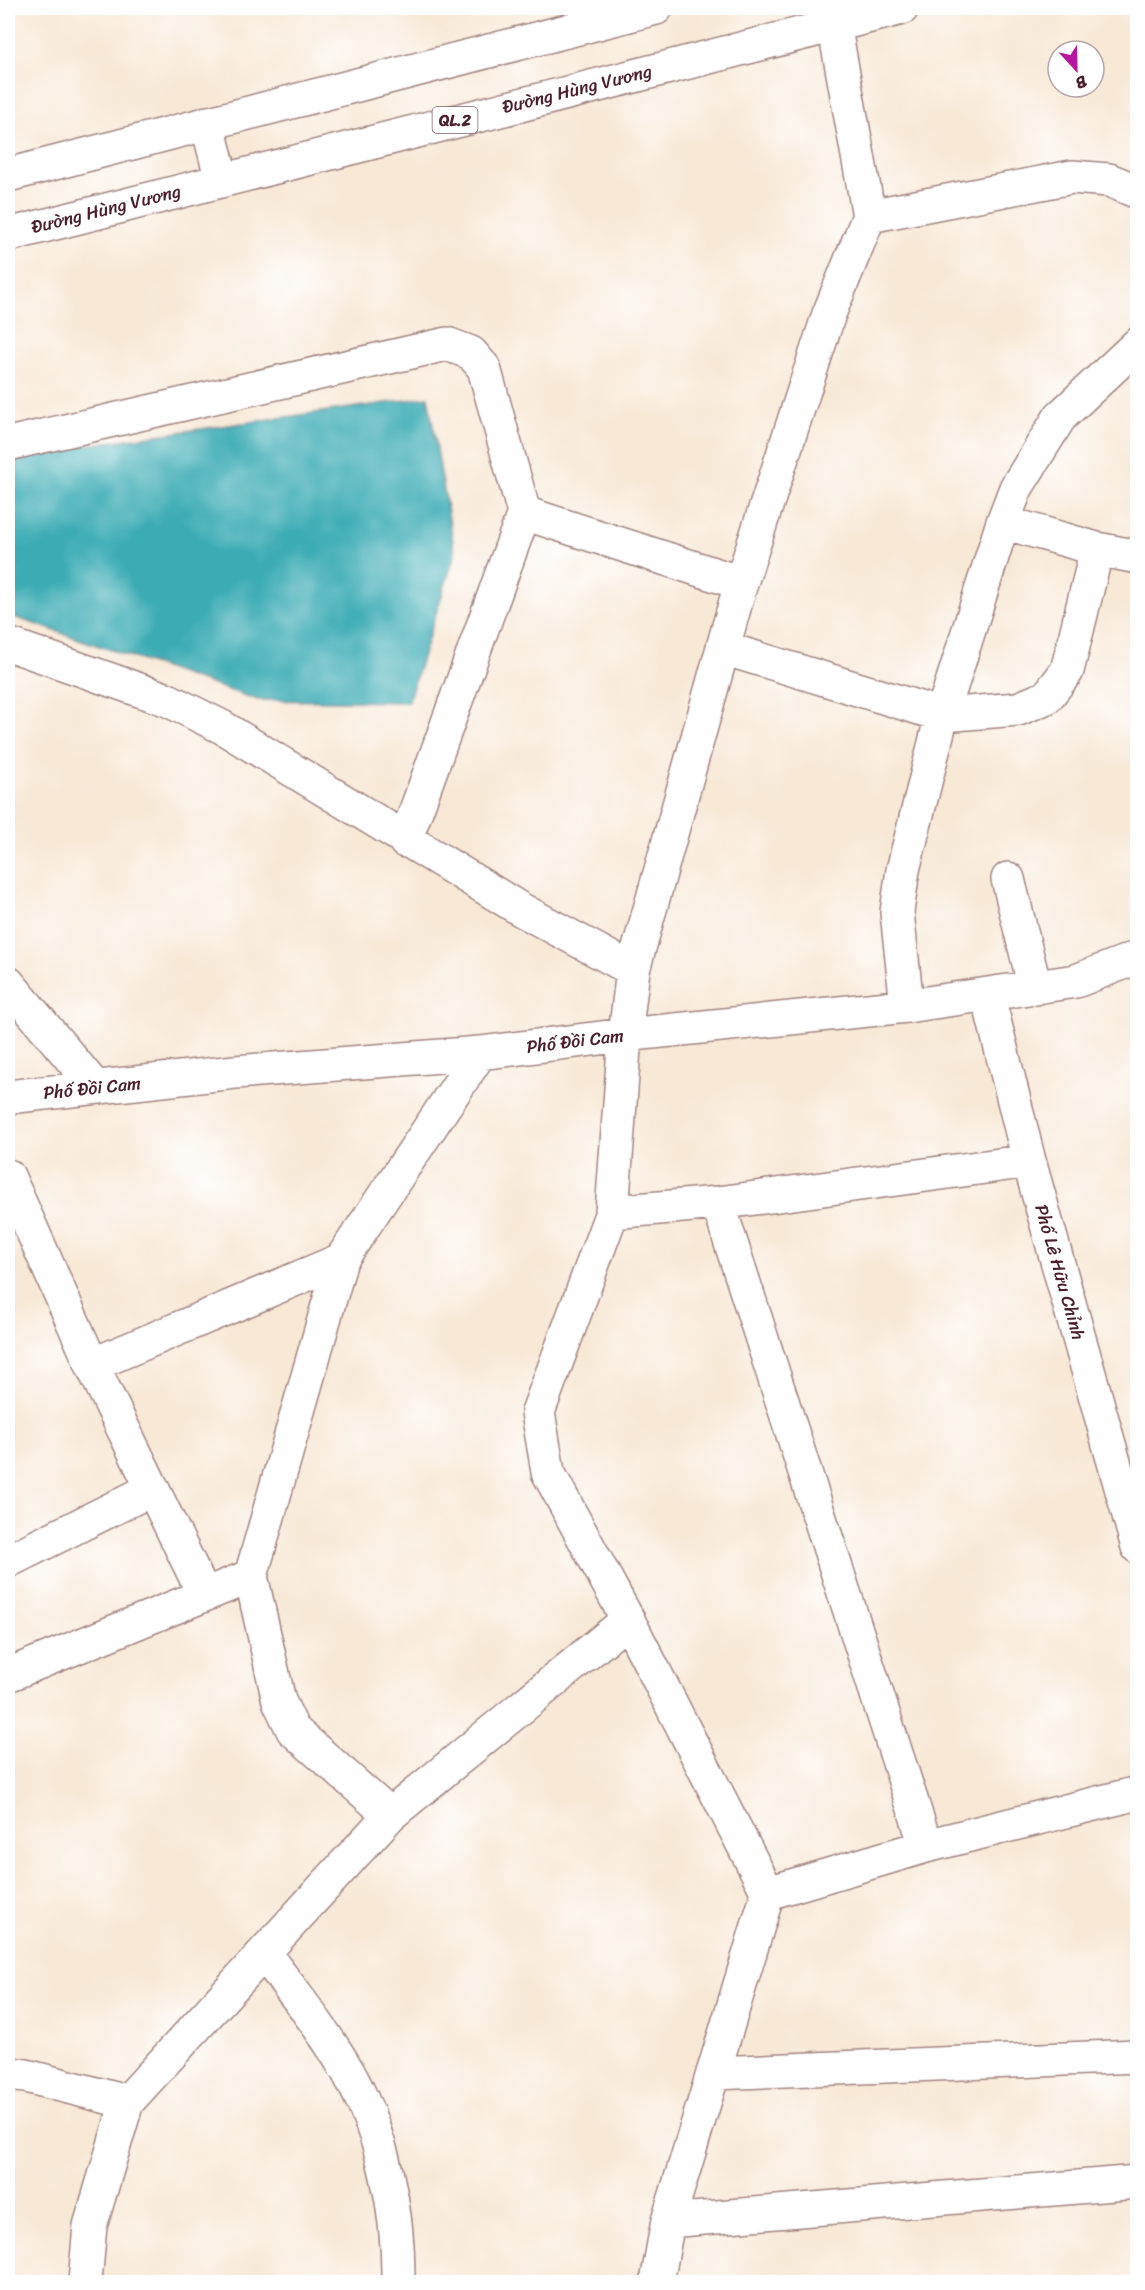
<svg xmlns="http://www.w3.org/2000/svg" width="1145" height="2290" font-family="Sriracha,sans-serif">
  <rect width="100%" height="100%" fill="#fff"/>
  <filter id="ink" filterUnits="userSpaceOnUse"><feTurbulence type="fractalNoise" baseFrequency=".0167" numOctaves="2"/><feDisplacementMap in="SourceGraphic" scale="12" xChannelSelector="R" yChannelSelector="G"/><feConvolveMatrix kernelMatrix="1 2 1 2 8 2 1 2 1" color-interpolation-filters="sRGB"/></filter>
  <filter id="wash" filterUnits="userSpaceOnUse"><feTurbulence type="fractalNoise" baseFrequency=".008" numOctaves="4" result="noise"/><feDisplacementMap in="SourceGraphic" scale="24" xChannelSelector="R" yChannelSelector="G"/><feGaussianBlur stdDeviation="1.35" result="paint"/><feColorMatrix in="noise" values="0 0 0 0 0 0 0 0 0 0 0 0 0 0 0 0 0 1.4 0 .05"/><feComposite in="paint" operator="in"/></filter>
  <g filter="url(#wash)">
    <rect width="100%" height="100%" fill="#f8e8d6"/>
    <path fill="#3aabb4" stroke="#426570" stroke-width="1.5" d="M428,397L455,554L408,702L258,700L8,615V456Z"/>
  </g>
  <g filter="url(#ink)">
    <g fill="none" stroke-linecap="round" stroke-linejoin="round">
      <defs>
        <path id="minor" d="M869,216L1072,177L1109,180L1138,192
          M8,444L447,344L471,353L484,368L524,513L405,841
          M524,513L741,583
          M1003,522L1097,549L1138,557
          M8,644L168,700L222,727L520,909L633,970
          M723,648L942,715L1018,709L1047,697L1067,671L1097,549
          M1008,879L1035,988
          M8,983L95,1087
          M988,996L1029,1161L1138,1547
          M907,1006L897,912L903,870L942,715L1003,522L1016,488L1060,417L1138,344
          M8,1097L235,1072L480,1053L625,1035L907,1006L1076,981L1138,957
          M8,1176L92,1365L204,1594
          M718,1203L926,1846
          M612,1212L718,1203L1029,1161
          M92,1365L341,1260
          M8,1561L152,1489
          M8,1675L251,1576
          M390,1815L293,1730L279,1701L251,1576L341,1260L480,1053
          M768,1893L926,1846L1138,1793
          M264,1953C292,1991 324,2030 348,2072C383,2134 399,2211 398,2282
          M713,2073L1138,2056
          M8,2074L26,2076L127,2102
          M668,2221L1138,2182
          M85,2282L90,2226L127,2102L390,1815L628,1620
          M657,2282L668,2221L768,1893L628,1620L548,1472L538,1412L612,1212L625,1035L633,970L741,583L829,314L869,216L834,24"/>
        <path id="major" d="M207,123L222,180
          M8,175L656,8
          M8,235L902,8"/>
      </defs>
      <use href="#minor" stroke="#a18480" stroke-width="36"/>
      <use href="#major" stroke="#a18480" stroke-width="36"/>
      <use href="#minor" stroke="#fff" stroke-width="33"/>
      <use href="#major" stroke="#fff" stroke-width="33"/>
    </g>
  </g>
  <g text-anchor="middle" stroke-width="6" stroke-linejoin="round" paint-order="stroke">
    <rect fill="#fff" stroke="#80626b" stroke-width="1.5" x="432.5" y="107" width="45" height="26" rx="4.5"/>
    <g font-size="16" font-weight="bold" fill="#4a1f2b">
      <text x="455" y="126">QL.2</text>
    </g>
    <g font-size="18" fill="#4a1f2b" stroke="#fff">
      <text transform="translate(577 89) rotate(-14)" y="6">Đường Hùng Vương</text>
      <text transform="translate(106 209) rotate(-14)" y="6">Đường Hùng Vương</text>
      <text transform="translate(575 1041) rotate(-7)" y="6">Phố Đồi Cam</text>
      <text transform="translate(92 1088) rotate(-6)" y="6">Phố Đồi Cam</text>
      <text transform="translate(1060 1272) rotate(74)" y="6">Phố Lê Hữu Chỉnh</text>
    </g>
  </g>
  <rect width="1145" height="2290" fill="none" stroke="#fff" stroke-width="30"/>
  <g transform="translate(1076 69) rotate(158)"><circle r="28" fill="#ffffff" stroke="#b7a5aa" stroke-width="1.5"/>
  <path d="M0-4.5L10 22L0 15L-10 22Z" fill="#b5179e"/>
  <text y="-9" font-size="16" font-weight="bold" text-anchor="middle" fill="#4a1f2b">B</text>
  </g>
</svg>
